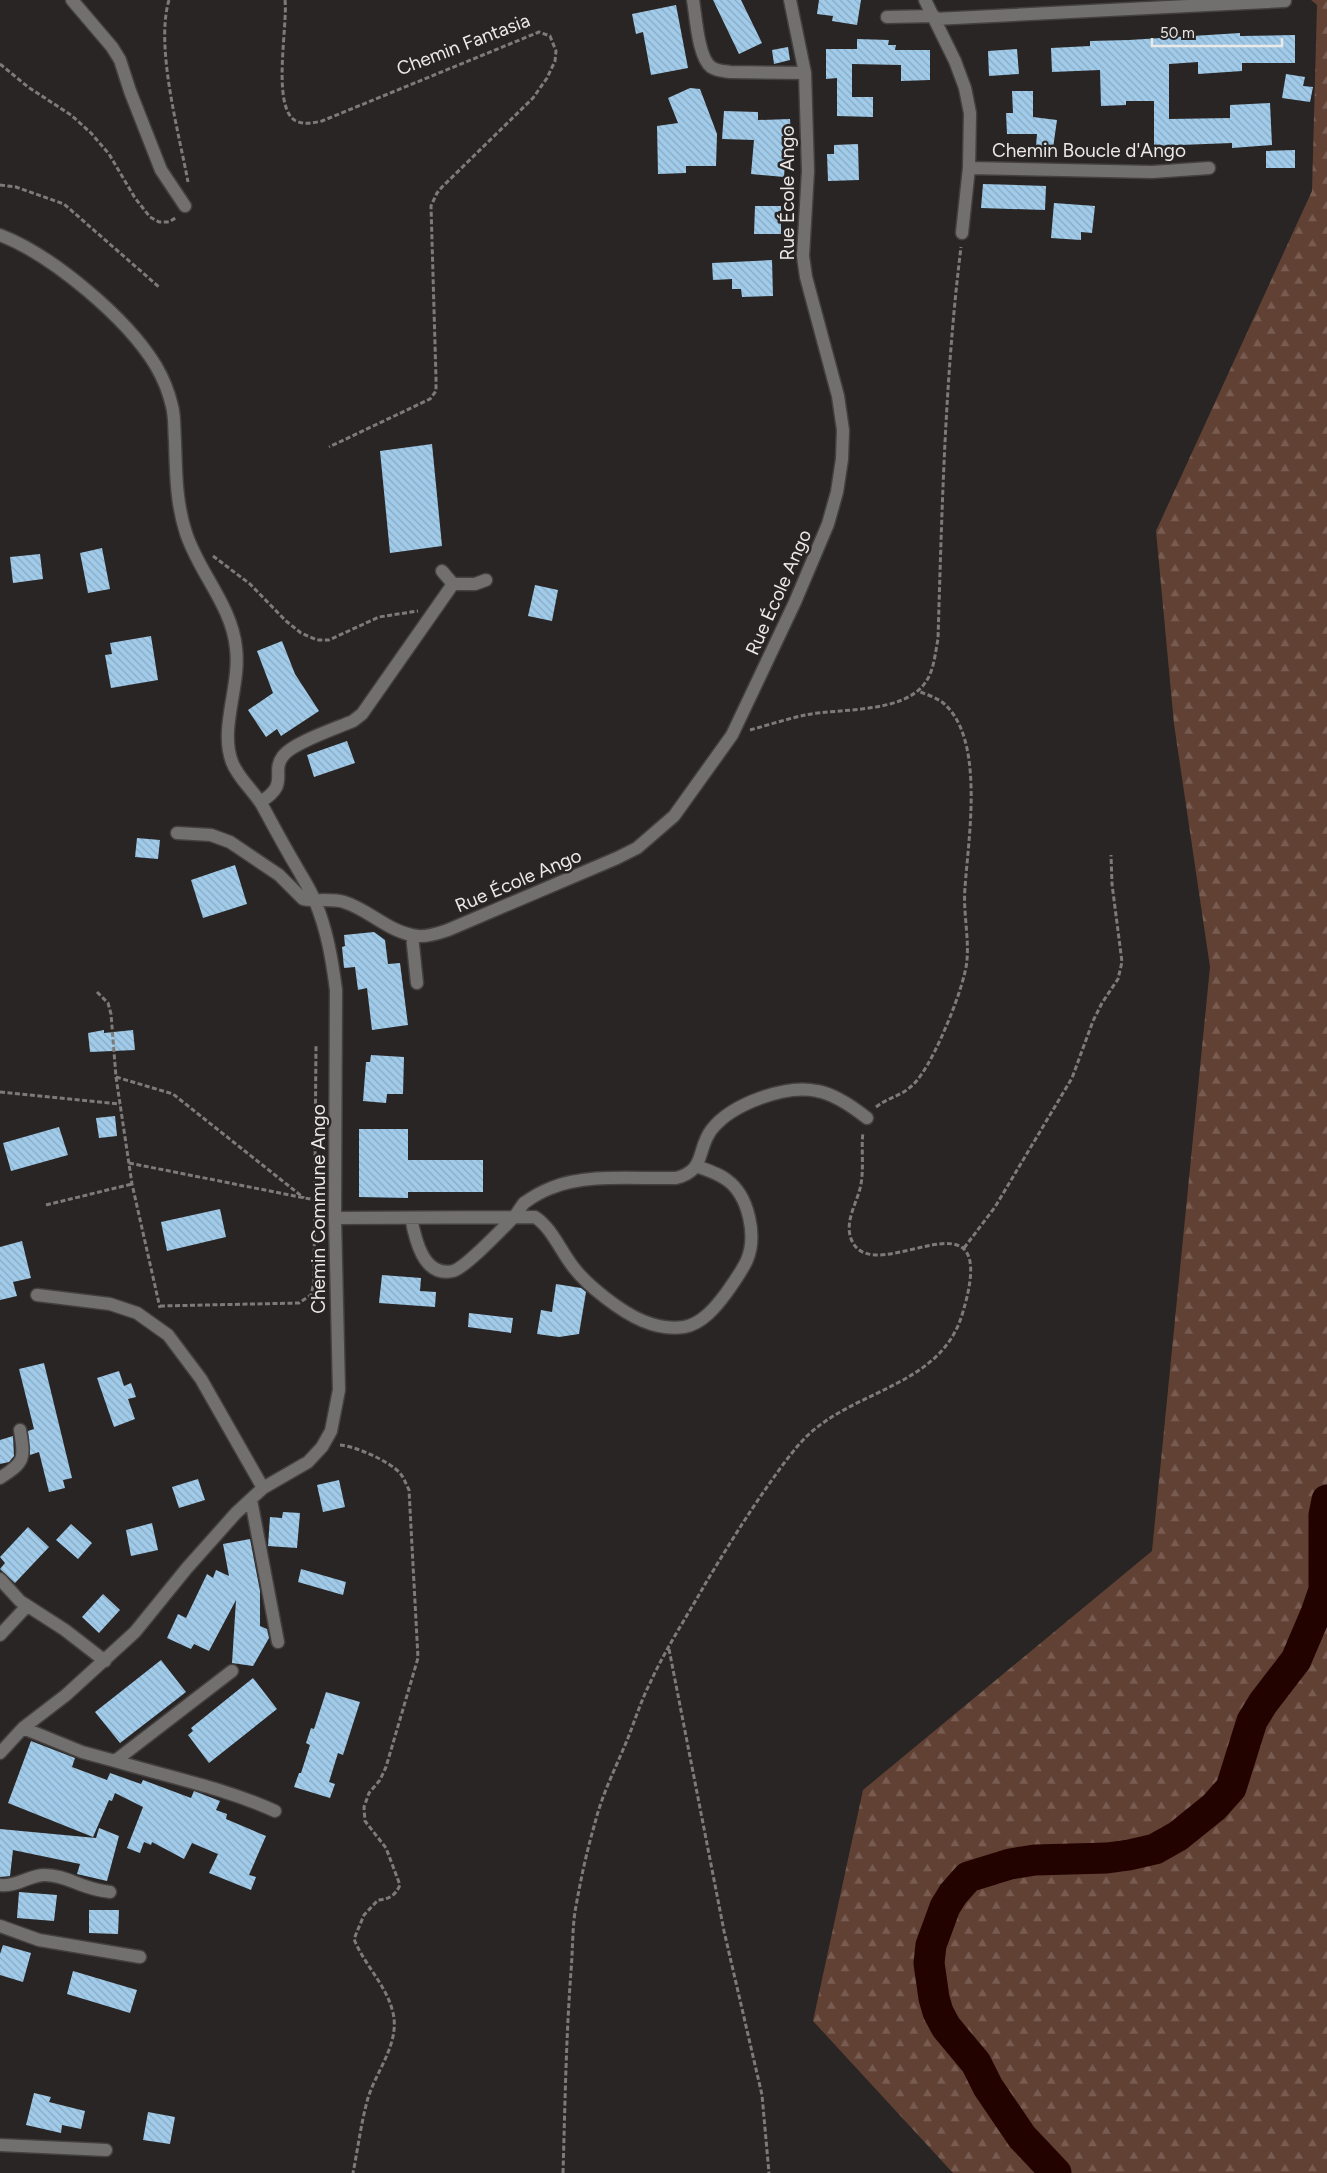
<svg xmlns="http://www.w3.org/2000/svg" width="1327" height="2173" font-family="Figtree,sans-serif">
  <defs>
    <pattern id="forest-firs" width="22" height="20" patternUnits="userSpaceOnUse" patternTransform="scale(1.25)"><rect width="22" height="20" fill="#614133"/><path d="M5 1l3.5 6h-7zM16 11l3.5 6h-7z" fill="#785c51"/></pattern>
    <pattern id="building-back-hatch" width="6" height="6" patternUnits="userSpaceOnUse" patternTransform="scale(1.25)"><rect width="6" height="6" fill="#a1cbea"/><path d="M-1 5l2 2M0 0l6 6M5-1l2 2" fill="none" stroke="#8aaac1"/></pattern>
  </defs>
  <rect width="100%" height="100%" fill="#282524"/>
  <path fill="url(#forest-firs)" d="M1311,0H1327V2173H953L813,2021L863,1790L1152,1551L1210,967L1174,724L1156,531L1312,191L1317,5Z"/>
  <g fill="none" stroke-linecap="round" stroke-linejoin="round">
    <path stroke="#230300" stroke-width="31" d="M1056,2173L1022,2137L988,2087L976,2063L946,2027L938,2012L934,1998L929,1963L931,1945L945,1907L953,1894L968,1877L1010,1864L1035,1860L1107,1858L1129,1855L1155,1849L1178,1836L1214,1807L1231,1788L1252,1721L1263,1703L1296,1660L1316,1613L1324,1590V1515L1327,1500"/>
  </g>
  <path fill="url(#building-back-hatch)" d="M713,0H741L762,43L739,54Z
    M819,0H861L857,25L832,21L833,16L817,14Z
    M676,5L688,68L651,75L643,32L636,34L632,14Z
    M1240,33V36L1295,35V63H1242V71L1198,74V62L1169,64V119L1230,118V105L1270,103L1272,145L1232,148V143L1154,146V101H1126V105L1101,106L1100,70L1052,72L1051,48L1090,46V41L1129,40Z
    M857,39L889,40L888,45H896L895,50H930V80L901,81V65L852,64V97H873V117L837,116V78L826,79V49H857Z
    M788,47L790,60L774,64L772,50Z
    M1017,49L1019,74L989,76L988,51Z
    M1286,74L1305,77L1303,86L1313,87L1310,102L1282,98Z
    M690,88L700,89L717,134L716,166H686V173L658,174L657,126L678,123L668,98Z
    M1012,91H1033V117L1057,120L1053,148L1036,146L1037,134H1007L1006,113H1013Z
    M724,111L758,112V120L790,119L791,133H787L784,177L751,174L754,140L722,139Z
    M858,144L859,180L828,181L827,154H834V145Z
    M1295,150V168H1266V151Z
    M983,184L1046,186L1045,210L981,208Z
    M1054,203L1095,206L1092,233L1081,232V240L1051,238Z
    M755,206H781V234H754Z
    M772,260L773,296L742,297L741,289H732V279L713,280L712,263Z
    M432,444L442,546L390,553L380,451Z
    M102,548L110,589L88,593L80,553Z
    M40,554L43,579L13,583L10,557Z
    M535,585L558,590L552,621L528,616Z
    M151,636L158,680L111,688L105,655L112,654L110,643Z
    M282,641L295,674L319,711L281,736L277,729L266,737L248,710L273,693L257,651Z
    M347,741L355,763L314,777L307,755Z
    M137,838L160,840L158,859L135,857Z
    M235,865L247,904L203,918L191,880Z
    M374,932L385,940L388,964L400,963L408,1025L372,1030L367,988L358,990L355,967L344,968L342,947L345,946L344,935Z
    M104,1030V1033L133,1030L135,1050L90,1052L88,1033Z
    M371,1055L404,1057L403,1094H387L386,1103L363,1101L366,1062H370Z
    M115,1116L117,1136L99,1138L96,1118Z
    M59,1127L68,1155L11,1171L3,1143Z
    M359,1129H408V1160H483V1192H408V1198L359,1197Z
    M220,1209L226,1237L167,1251L161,1222Z
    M22,1241L31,1278L13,1282L17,1296L0,1300V1247Z
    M382,1275L421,1278L420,1291L436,1292L435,1307L379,1303Z
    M556,1284L581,1288L586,1292L579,1334L559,1337L537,1334L541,1310L552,1312Z
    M469,1313L513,1318L511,1333L468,1327Z
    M44,1363L72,1478L63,1480L65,1488L49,1492L39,1452L30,1455L28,1431L34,1429L19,1369Z
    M119,1371L124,1386L131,1383L136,1397L128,1399L135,1419L114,1427L97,1378Z
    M13,1436L14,1456L9,1462L0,1464V1440Z
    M198,1479L205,1500L179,1508L172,1487Z
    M339,1480L345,1507L323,1512L317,1485Z
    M283,1512L300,1513L297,1548L268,1546L270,1517L282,1518Z
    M152,1523L158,1550L131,1556L126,1530Z
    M71,1524L92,1543L78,1559L56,1540Z
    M28,1527L49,1547L15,1583L0,1569L5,1563L0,1557Z
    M250,1539L260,1591V1626L267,1629L269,1638L253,1666L232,1663L236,1600L209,1651L194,1644L191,1649L167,1638L178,1614L186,1618L207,1574L213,1578L216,1570L229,1576L223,1544Z
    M301,1569L346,1582L343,1595L298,1582Z
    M103,1594L120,1610L99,1633L82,1617Z
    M161,1660L186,1692L120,1743L95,1712Z
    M253,1678L277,1709L209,1763L188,1735L193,1731L191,1728Z
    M326,1692L360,1702L343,1755L338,1753L329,1782L335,1784L330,1798L294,1787L299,1773H301L310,1745L306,1743L311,1728L314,1729Z
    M31,1741L75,1758L72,1767L107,1780L110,1773L141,1784L143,1780L191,1798L194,1791L220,1801L216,1810L227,1814L226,1819L266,1836L249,1875L256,1877L251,1890L209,1873L218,1854L192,1843L184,1859L152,1842L151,1845L144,1842L140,1853L127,1848L143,1807L115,1793L112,1801L109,1800L93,1837L8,1803Z
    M99,1828L119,1836L107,1881L77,1874L80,1864L13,1850L10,1876L0,1877V1829L96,1838Z
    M19,1892L57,1895L54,1921L17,1918Z
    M89,1910H119L118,1934L89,1933Z
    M3,1945L31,1953L23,1982L0,1975V1954Z
    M73,1971L137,1990L130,2013L67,1994Z
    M34,2093L51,2097L49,2102L85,2111L81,2129L62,2125L61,2133L26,2125Z
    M148,2112L175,2117L170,2144L143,2140Z"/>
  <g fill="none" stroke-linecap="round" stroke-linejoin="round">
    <defs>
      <path id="minor" d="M72,0L112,47L120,60L130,91L161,170L185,206
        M693,0C696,17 698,57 711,67C717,71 723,71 730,72L805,73
        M925,0L955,61L965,88L970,113L969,168L962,233
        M887,17L934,16
        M935,19L1285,1
        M969,168L1152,172L1209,168
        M0,235C52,255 127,318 156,366C163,378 169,393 172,406C175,417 174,430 175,441C176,472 176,503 186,533C199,573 232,606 236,648C241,685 219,728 232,762C238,778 253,790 262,805C273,825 284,846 296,866C302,877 310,889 315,901C327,930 332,959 336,990L335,1218L339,1390L331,1431L322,1447L308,1462L263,1488L236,1513L187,1568L135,1632L66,1695L23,1728L0,1753
        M442,571L453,584
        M260,802C291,784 270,773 283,756C292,743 337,728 353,721L362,714L453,584H475L486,580
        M177,833L211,835L230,842L279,875L303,899C311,902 331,898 344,902C370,910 389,933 418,936C428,937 439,933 448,930L617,858L637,848L674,816L732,735L795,602L828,524L837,492L842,459L843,430L838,396L806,277L803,256L808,171L805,73L790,0
        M412,935L417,983
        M335,1218L535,1217C552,1228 561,1252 574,1268C588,1286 621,1312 643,1321C655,1326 670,1329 684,1327C702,1324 716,1307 727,1292C734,1282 742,1271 747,1260C757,1236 749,1196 727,1180C718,1173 707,1170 696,1166
        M411,1218C415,1238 423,1278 453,1271C465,1268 502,1229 513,1218C517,1214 520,1208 524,1203C531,1198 543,1191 551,1188C586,1173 638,1179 676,1178C707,1170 696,1149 712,1129C732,1104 786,1084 817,1091C835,1094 853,1107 867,1118
        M37,1295L110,1304L137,1313L168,1335L201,1379L263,1488
        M0,1478C25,1462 25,1459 20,1430
        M251,1500L278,1642
        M0,1579L20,1601L65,1630L105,1661
        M0,1635L27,1606
        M23,1728L82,1752L115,1761L232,1671
        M115,1761C169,1777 224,1788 275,1811
        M0,1885C17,1887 29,1875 45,1875C62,1875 76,1884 91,1888C97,1890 104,1891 110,1892
        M0,1926L39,1940L140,1957
        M0,2145L106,2150"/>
    </defs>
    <use href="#minor" stroke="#43403f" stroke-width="15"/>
    <path stroke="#7d7a79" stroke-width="3" stroke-dasharray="5 2.5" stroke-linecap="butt" d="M169,0C155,47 179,133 188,182
      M285,0C288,26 271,108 296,121C304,125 313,123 322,121L539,32L550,36L556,51L555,61L547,78L533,98L442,187L437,193L431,206L436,378V391L430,399L329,447
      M0,64L28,87L71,115L91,133L109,154L135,198L150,217L159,222H169L177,217
      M0,185L16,187L64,204L159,287
      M213,556L250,584L286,621L301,633L317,640H329L379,617L418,611
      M750,730C768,725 787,719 805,715C839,708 903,714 925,683C934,671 935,654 938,639C942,508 945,377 961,247
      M97,992L108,1003L111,1014L116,1077L132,1184L160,1308
      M116,1077L173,1094L304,1198
      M0,1092L120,1104
      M876,1107C893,1094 906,1097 921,1075C937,1053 965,986 967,960C969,936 963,912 965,888C968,839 986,737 942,702C935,697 925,694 918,691
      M129,1163L315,1200
      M46,1205L132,1184
      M964,1248L995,1207L1072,1078L1093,1021L1102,1003L1118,979L1122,962L1112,884L1111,855
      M160,1306L299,1303L311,1295L314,1282L316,1045
      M340,1445C355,1446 389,1461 400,1473C404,1478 406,1484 409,1490L418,1658L386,1767L380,1780L369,1793L364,1807L365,1821L386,1848L400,1885C395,1896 389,1899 378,1900L364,1915L354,1939C364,1964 385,1984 392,2009C402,2041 377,2069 368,2098C361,2123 358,2148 353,2173
      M669,1649L724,1931L762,2095L769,2173
      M563,2173C565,2106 566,2038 571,1971C573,1949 572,1927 576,1906C581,1878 587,1850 595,1823C602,1794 617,1765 628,1738C635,1720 641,1701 650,1683C665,1650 686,1618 704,1586C726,1549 749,1512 774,1477C784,1463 795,1448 807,1436C856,1389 940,1386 962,1315C1005,1176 876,1292 852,1241C843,1222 858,1202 861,1184C864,1167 861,1149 863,1132"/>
    <use href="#minor" stroke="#72706f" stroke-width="12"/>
  </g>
  <g text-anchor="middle" stroke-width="5" stroke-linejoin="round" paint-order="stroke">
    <g font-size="19" fill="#eae9e8" stroke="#282524">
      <text transform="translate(463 44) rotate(-21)" y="7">Chemin Fantasia</text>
      <text x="1089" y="157">Chemin Boucle d'Ango</text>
      <text transform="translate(787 193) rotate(-90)" y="7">Rue École Ango</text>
      <text transform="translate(778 592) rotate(-66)" y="7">Rue École Ango</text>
      <text transform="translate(518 880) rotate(-23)" y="7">Rue École Ango</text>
      <text transform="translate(318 1209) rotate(-90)" y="7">Chemin Commune Ango</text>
    </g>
  </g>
  <path d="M1152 38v8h130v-8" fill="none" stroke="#eae9e8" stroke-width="2.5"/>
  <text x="1160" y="38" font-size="15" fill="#eae9e8" stroke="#282524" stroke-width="4" paint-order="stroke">50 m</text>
</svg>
